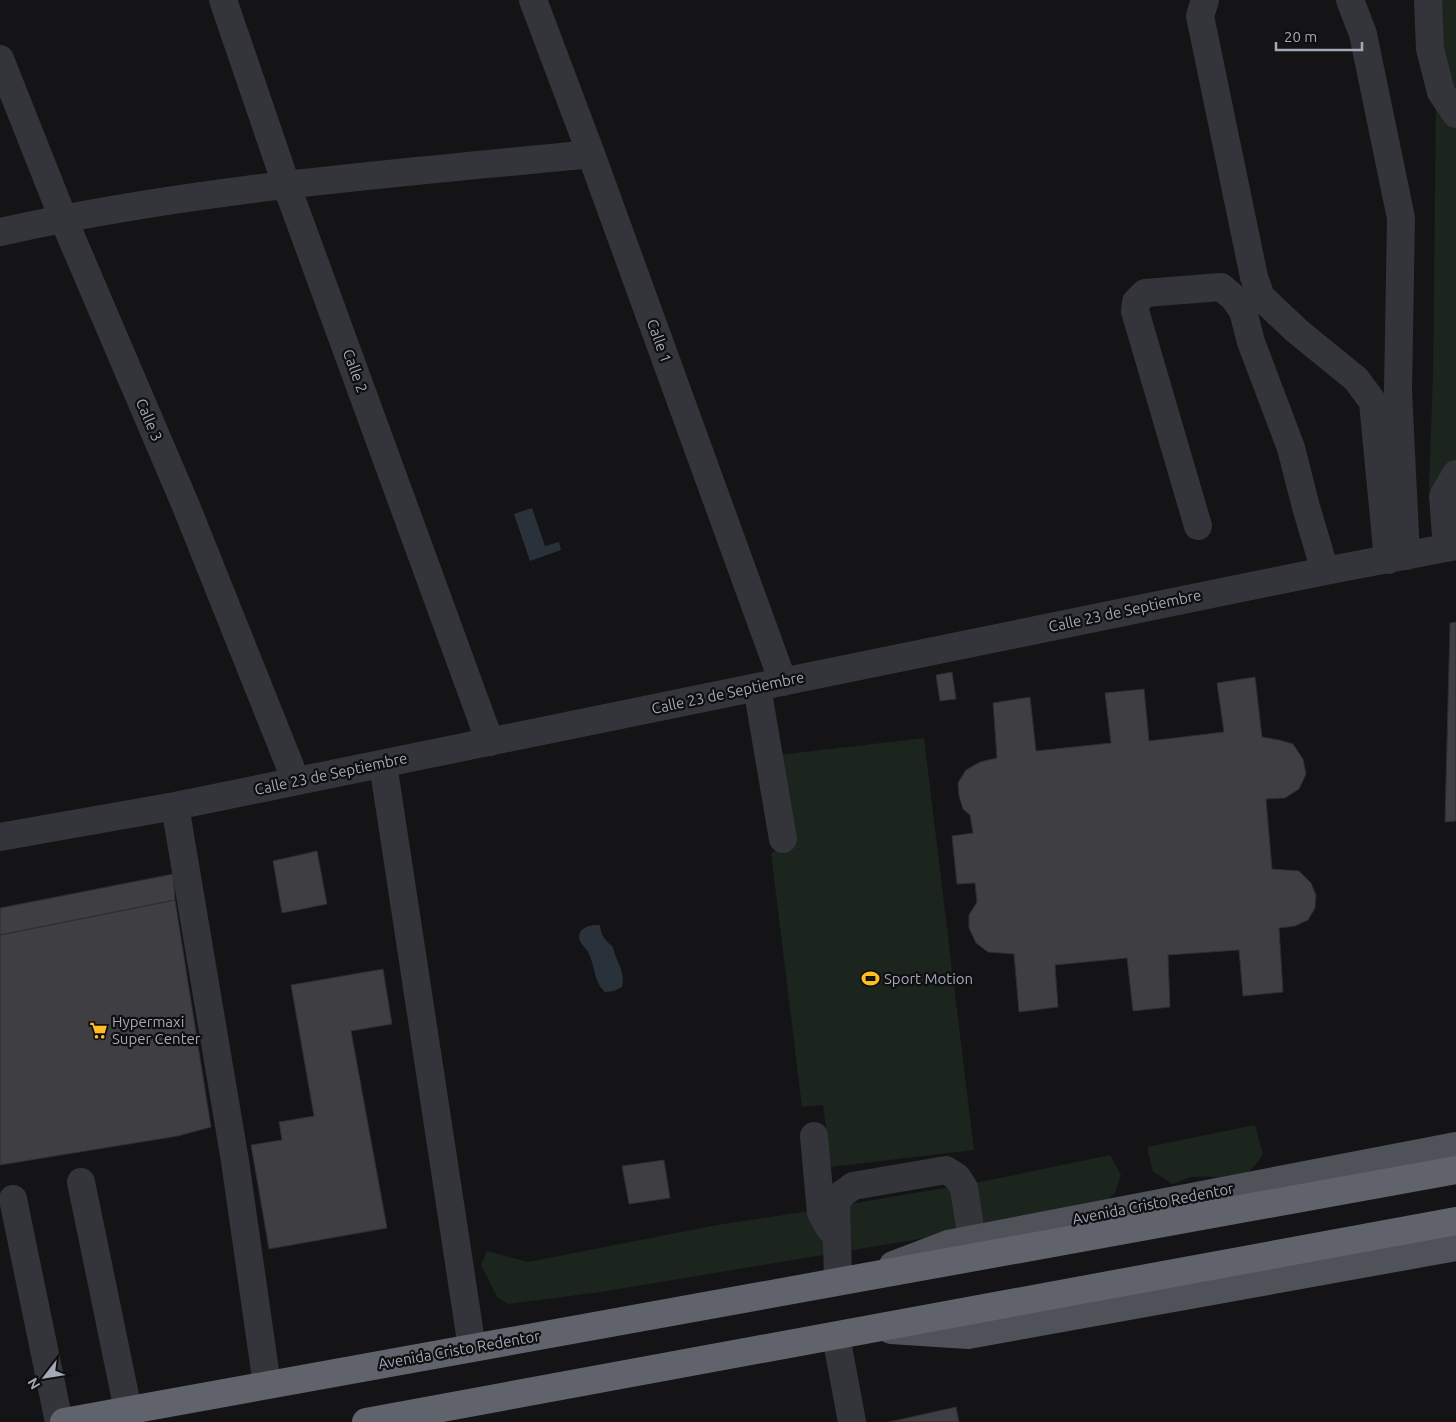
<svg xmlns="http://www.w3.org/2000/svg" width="1456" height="1422" font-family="Ubuntu,sans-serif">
  <rect width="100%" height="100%" fill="#141416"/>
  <path fill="#1b241d" d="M1437,0H1456V515L1439,519L1429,487L1433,372Z
    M924,738L974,1150L831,1167L823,1105L802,1107L771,853L790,843L779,755Z
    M1255,1125L1263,1154C1240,1192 1227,1173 1192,1177C1186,1178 1179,1182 1173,1184L1153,1172L1147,1147Z
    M1110,1155L1121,1175L1115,1193L1103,1203L985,1228L601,1292L508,1304L497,1297L481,1265L487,1251L528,1262L717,1225L809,1211L985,1181Z"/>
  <path fill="#29323b" d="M532,508L545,546L559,542L561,550L530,561L514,514Z
    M594,925H600C601,936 605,940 613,947C615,960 626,972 622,987L614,991L605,992C592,980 596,963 586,949C583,945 579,942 579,936C580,928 588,926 594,925Z"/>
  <path fill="#3e3e43" stroke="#2e2d32" d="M1456,622V821L1445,822L1450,623Z
    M952,672L956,699L940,701L936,675Z
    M1255,677L1262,737L1279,740L1293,744L1303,759L1306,774L1299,789L1285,798L1266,799L1272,869L1299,871L1311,883L1316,895L1315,908L1308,920L1295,926L1279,928L1283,992L1243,996L1239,950L1168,955L1170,1007L1133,1011L1127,958L1055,965L1058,1007L1019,1012L1014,954L988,952L976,943L969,928V915L977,902L975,883L957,884L952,836L973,833L970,815L963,809L959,796L958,783L966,770L980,762L997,758L993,703L1030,697L1036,751L1111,743L1105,693L1144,689L1149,741L1224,732L1217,683Z
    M317,851L327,904L282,913L273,861Z
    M173,874L175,900L0,935V908Z
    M175,900L211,1127L178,1136L0,1165V935Z
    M383,969L392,1024L351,1031L387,1228L269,1249L251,1145L282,1140L279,1122L314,1116L291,985Z
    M664,1160L670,1198L629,1204L622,1166Z
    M956,1407L959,1422H889Z"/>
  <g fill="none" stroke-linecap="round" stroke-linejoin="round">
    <path stroke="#34353b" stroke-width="28" d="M223,0L286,184L490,742
      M533,0L591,154L783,682
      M1205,0L1200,16L1254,277L1261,297L1297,331L1356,379L1373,402L1388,560
      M1350,0L1363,34L1401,218L1398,390L1406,556
      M1428,0L1430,49L1441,92L1456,114
      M0,59L63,218L186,506L296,781
      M0,232C194,188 393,174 591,154
      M1198,526L1135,311L1136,302L1145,293L1221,287L1234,298L1243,311L1251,342L1291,448L1306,507L1325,571
      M1447,548L1443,496L1456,474
      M757,687L783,839
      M383,764L472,1348
      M175,806L235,1161L267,1385
      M0,837L175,806L1325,571L1456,546
      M814,1136L821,1213L830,1229
      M81,1182L128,1410
      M13,1199L59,1422
      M838,1281L836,1203L842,1194L853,1186L946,1170L957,1177L964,1188L972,1240
      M836,1336L852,1422"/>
    <path stroke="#50525a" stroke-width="28" d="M893,1265L948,1244L1456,1146
      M891,1330L968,1335L1456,1247"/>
    <path stroke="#60636c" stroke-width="28" d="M64,1422L1456,1170
      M366,1422L1456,1221"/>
  </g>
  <defs>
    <symbol id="stadium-bare" viewBox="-9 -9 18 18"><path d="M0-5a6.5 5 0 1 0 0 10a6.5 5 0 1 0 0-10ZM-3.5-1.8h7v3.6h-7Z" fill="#ffbd22" stroke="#0f0f11" stroke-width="2.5" paint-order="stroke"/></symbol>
    <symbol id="supermarket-bare" viewBox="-9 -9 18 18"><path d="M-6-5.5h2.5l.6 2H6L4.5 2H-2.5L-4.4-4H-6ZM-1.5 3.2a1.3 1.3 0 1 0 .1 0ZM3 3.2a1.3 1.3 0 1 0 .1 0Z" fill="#ffbd22" stroke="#0f0f11" stroke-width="2.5" paint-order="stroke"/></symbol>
  </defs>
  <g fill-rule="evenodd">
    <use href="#stadium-bare" x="858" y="966" width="25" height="25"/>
    <use href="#supermarket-bare" x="86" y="1018" width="25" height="25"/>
  </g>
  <g text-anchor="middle" stroke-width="4.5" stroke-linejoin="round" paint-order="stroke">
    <g font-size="15" fill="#a4a9b7" stroke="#0f0f11">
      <text transform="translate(659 341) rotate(70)" y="5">Calle 1</text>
      <text transform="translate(355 371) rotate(70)" y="5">Calle 2</text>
      <text transform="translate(149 420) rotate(67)" y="5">Calle 3</text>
      <text transform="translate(1125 611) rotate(-12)" y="5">Calle 23 de Septiembre</text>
      <text transform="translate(728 693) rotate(-12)" y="5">Calle 23 de Septiembre</text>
      <text transform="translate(331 774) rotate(-12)" y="5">Calle 23 de Septiembre</text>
      <text transform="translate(1153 1204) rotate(-11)" y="5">Avenida Cristo Redentor</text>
      <text transform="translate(459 1350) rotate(-10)" y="5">Avenida Cristo Redentor</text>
    </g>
    <g font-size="15" fill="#a4a9b7" stroke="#0f0f11" text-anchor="start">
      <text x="884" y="984">Sport Motion</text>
      <text x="112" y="1027">Hypermaxi<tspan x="112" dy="17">Super Center</tspan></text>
    </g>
  </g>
  <g transform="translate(45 1377) rotate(239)" stroke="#0f0f11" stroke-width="4" paint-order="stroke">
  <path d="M0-4L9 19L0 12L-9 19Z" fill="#a4a9b7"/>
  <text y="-8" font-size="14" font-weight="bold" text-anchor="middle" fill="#a4a9b7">N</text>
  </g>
  <path d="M1276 42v8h86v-8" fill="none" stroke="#a4a9b7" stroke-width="2.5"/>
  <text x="1284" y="42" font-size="15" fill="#a4a9b7" stroke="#0f0f11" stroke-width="4" paint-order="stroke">20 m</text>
</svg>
